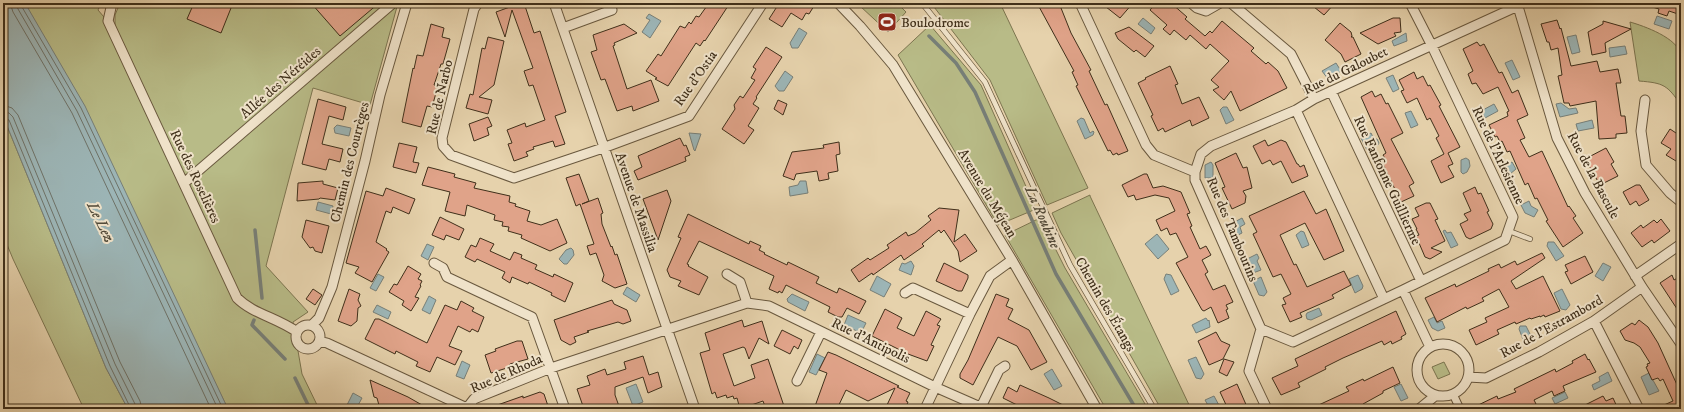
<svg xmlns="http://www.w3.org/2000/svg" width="1684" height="412" font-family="'IM FELL DW Pica',serif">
  <rect width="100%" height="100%" fill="#e6d2ac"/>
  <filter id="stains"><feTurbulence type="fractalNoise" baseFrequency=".005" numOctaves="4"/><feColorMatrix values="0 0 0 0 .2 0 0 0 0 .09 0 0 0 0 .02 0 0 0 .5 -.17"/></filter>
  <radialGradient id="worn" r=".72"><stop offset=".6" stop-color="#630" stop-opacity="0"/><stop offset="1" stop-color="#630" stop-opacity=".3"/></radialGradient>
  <path fill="#b8bb87" stroke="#7c7550" d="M25,3H101L98,10L115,30V15L120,3H398L370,105L313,88L266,266L308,312L293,322L302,374L319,409H228Z
    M863,3H897L906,12L888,32L860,6Z
    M931,3H1000L1088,188L1047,205L990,80Z
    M1630,22C1644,26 1678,38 1681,55C1683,70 1681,90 1681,105C1667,85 1664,83 1639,81Z
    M930,25L981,85L1036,209L998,225L898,55Z
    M3,116L106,368L128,409H84L13,259L3,235Z
    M1090,195V196L1191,409H1161L1061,233L1052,213Z
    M1040,218L1065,268L1148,409H1106L1005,235Z
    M1444,362L1450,374L1438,379L1432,367Z"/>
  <path fill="#9cb5b6" stroke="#777f78" d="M3,3H25L85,106L228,409H128L106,368L3,116Z
    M649,14L661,21L650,38L642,32L650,20L646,18Z
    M1657,16L1672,21L1669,29L1654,24Z
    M1143,18L1155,28L1151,34L1138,24Z
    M799,28L807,33L798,48H792L790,43Z
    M1406,33L1407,41L1394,46L1392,41Z
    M1576,35L1580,52L1572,54L1567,37Z
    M1625,46L1627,54L1610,57L1609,48Z
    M1512,60L1520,77L1513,80L1505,63Z
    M1336,63L1341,71L1328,79L1322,71Z
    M785,71L793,77L784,91H779L775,86Z
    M1393,75L1399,89L1393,92L1386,78Z
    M1561,103L1569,109L1576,108L1578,113L1560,117L1556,104Z
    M1494,104L1498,111L1485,118L1481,111Z
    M1223,107H1227L1234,120L1226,124L1220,110Z
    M1411,111L1418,125L1411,128L1405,113Z
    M1081,118L1084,119L1090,133L1093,131L1094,132L1093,135L1085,139L1077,121Z
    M1592,120L1594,128L1578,131L1576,124Z
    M337,125L351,128L349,136L335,133L334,128Z
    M689,133L701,134L695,151L694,150Z
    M1371,133L1374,139H1377L1379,143L1378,145L1367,150L1361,138Z
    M1466,158L1469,160L1470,166L1467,172L1463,174L1461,172V160Z
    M1211,162L1213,165V178H1205V165Z
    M1512,162L1516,169L1510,174L1509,178L1505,180L1500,168Z
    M800,181H806L808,193L790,196L789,187L798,185Z
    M1529,201L1531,206L1538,210L1534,217L1525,213L1521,205Z
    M318,202L333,206L331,214L316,210Z
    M1242,218L1245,224L1240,227L1242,233L1234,237L1229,225Z
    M1445,230L1447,233L1451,232L1458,245L1451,248L1443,231Z
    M1301,231L1304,232L1309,245L1302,248L1296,235Z
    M1157,234L1169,249L1158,259L1145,244Z
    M1548,242H1554L1564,256L1556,261L1547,246Z
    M427,244L434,247L428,260L421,256Z
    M571,248L573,250L574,255L567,264H564L559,259L566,250Z
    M1257,254L1259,258L1257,261L1261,270L1253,273L1247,259Z
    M911,261L914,266L911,275L899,270L902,263L905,264Z
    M1603,263L1611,267L1603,281L1595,276Z
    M378,274L384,277L376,291L370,288Z
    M1166,274L1171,275L1179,291L1171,295L1164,279Z
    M1358,275L1363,286L1362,289L1355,293L1349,279Z
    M877,276L891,284L884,297L870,290Z
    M1261,277L1267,292L1264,296L1259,295L1253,281Z
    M627,287L640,295L636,302L623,294Z
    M1562,289L1570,305L1566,310L1561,309L1554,293Z
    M792,294L809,302L805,311L788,302L787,299Z
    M429,296L436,300L430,314L422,310Z
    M377,305L391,312L388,319L373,312Z
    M1319,308L1322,315L1311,320L1307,319L1306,315L1307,313Z
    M848,315L866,323L861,333L844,325Z
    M1434,317L1437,323L1442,321L1445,328L1438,331L1432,328L1428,320Z
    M1206,318L1208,321L1209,320L1210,327L1196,333L1192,325Z
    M1520,326H1526L1532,338L1524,342L1519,329Z
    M817,354L825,358L816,375L809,372Z
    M1196,357L1204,374L1201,379L1196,378L1188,360Z
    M462,361L470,365L464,379L456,376Z
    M1052,369L1062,386L1054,390L1044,374Z
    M1608,372L1612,381L1594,390L1592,385L1600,381L1599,377Z
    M1649,373L1659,391L1649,395L1641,377Z
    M636,384L643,402L633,406L626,388Z
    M1401,384L1408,398L1401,401L1394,387Z
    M1565,392L1568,398L1555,404L1552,398Z
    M353,393L362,398L356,409H345Z
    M1214,396L1221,409H1210L1205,400Z"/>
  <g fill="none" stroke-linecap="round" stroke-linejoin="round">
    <path stroke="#6e7268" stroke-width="1" d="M10,3L13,12L72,113L211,409
      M16,3L18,9L77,111L218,409
      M21,3L22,7L81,108L223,409
      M3,105L12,108L18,115L120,362L140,401L142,409
      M3,111L9,113L13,117L115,364L135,404L136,409
      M3,117L9,120L110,366L131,409"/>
    <path stroke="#777f78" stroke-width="3.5" d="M929,36L956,63L975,92L1056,274L1136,409
      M255,230L262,298
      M254,320L252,325L285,359
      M295,378L310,409"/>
  </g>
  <path fill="#e0a389" stroke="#3f2f1a" d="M194,3H233L221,33L187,19Z
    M311,3H379L340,36Z
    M521,3H524L534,33L540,31L566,112L555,116L565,144L555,147L553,141L533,147L534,149L526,152L528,156L514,161L508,144L512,143L507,130L525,123L526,127L545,120L533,85L529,86L524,71L533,68L512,10L505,37L496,12Z
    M709,3H730L705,41L704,40L700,46L696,43L668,86L655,79L657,78L646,71L658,54L661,56L680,26L685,28L689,22L691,24L696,16L699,17Z
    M774,3H812L811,5L814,6L809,14L806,13L802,20L791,13L782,27L769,19L778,5Z
    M1037,3H1059L1071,33L1091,70L1089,71L1105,105L1107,104L1128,151L1118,155L1117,153L1113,155L1110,150L1108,151L1076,86L1078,85L1072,72L1074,71Z
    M1101,3H1133L1120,18Z
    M1156,3H1171L1187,17L1185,19L1205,36L1210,31L1212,33L1222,21L1254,48L1251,51L1266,64L1268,62L1278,71L1287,88L1240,111L1231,91L1224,100L1213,90L1219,87L1211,80L1229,61L1210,44L1206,49L1190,35L1186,40L1174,30L1170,35L1163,29L1167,25L1150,10Z
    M1309,3H1335L1324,15Z
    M1650,3H1681V15L1669,11L1667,16L1658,13L1659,9L1649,6Z
    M1393,18H1400L1401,32L1394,33L1396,36L1378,44L1360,33Z
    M1557,20L1560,29L1561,28L1571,66L1597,61L1600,72L1618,69L1621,83H1616L1621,116H1625L1627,133L1616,134V138L1599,139L1596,101L1570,106L1569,103H1564L1558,76L1562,75L1558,48L1551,50L1549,42H1547L1541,24Z
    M1603,21L1631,29L1605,43L1606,52L1592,55L1588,32L1603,24Z
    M1340,23L1351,32L1352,36L1351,37H1353L1361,54L1345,62L1341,54L1325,40Z
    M431,24L444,28L442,37L450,39L443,64H441L434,85L438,86L432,107L427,106L421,127L402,122L413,68L414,69L417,55L423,56Z
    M624,24L637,33L614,43L615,45L613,46L627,89L651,80L659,101L633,111L632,106L617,111L605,79L601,80L591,52L597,50L593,35Z
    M1129,27L1154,46L1145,57L1136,50L1134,52L1118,39L1115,33Z
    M488,37L504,41L494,85L479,97L492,100L488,114L466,108L470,94L473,95L482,48L485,49Z
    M1477,42L1480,46L1484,44L1499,73L1502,72L1512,93L1518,90L1528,115L1517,120L1525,138L1520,140L1529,157L1542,151L1568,207L1569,206L1576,216L1573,218L1583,233L1563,247L1546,221L1548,220L1537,198L1535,199L1528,183L1525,185L1510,151L1507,152L1502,141L1500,142L1497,136L1495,137L1489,125L1508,116L1507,112L1509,111L1498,87L1483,94L1476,83L1472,84L1468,74L1473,71L1463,49Z
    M766,47L782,57L756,97L757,98L753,104L759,108L748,126L754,130L744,144L722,129L735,109L734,105L740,96L743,98L755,80L751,78L756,69L753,67Z
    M1170,66L1178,84L1175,85L1182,104L1199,97L1209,118L1192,126L1190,120L1165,132L1163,128L1158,131L1151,116L1153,115L1138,83L1146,79L1145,78Z
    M1414,72L1417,79L1423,76L1428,86L1430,85L1441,105L1439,106L1460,147L1448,153L1453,164L1448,166L1454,177L1441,183L1431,161L1444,154L1436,138L1439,136L1430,118L1427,120L1417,98L1407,103L1401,91L1404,90L1399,80Z
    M1372,91L1375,97L1381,94L1386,104L1388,103L1403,133L1391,139L1414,183L1409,186L1414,196L1401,202L1382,162L1386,160L1383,155L1386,153L1361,97Z
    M318,99L346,107L343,120L329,116L322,144L343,149L340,162L329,159L326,170L302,164Z
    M778,100L787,104L783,115L774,109Z
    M488,117L492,126L487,128L489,135L474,141L469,124Z
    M1670,129L1679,135L1681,132V164L1666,155L1671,149L1661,143Z
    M680,138L684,146L686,145L690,155L685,157L686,161L638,180L634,171L642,167L638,156Z
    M1265,140L1268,146L1281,140L1286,142L1297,164H1298L1300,167L1304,165L1308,176L1292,183L1281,161L1273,165L1270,160L1262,164L1253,146Z
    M839,142L840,154L836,155L838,171L828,173L829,179L819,181L817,171L796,174L794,180L783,176L792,152L824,148L823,145Z
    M399,143L417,147L413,162L419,163L416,173L393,167Z
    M1606,148L1614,162L1611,164L1618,176L1600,185L1585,159Z
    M1236,153L1243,168L1247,167L1252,188L1243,191L1246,196L1245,203L1232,209L1222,188L1225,187L1215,163Z
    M428,167L455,174L454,177L476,183L474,188L510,196L509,202L516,204L515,206L530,211L527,221L541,225L557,219L567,243L550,251L521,238L522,235L508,231L509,227L502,226L503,222L494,220L495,215L467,205L465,216L445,211L450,192L422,185Z
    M579,174L589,201L582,204L598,198L603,213L601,214L602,224L611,247L612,246L615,255L617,254L627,284L615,288L602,281L604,275L596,253L590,255L587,246L594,244L580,204L576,206L566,178Z
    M1144,174H1147L1153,188L1163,186L1181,192L1190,213L1187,214L1192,226L1190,227L1200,249L1206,246L1211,255L1202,260L1208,272L1205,274L1213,290L1225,285L1233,302L1226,305L1228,309L1226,310L1229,318L1218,323L1211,307L1204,311L1202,310L1176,263L1188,257L1176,233L1170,235L1167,228L1161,231L1156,220L1175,211L1169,198L1155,195L1136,200L1134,195L1128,197L1122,185Z
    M323,181V184L338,188L335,200L320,198L319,199L297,201L298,183Z
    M1636,185H1640L1649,200L1639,206L1636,201L1630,205L1623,192Z
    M1475,187L1478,194L1481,193L1489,211L1487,212L1493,224L1491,229L1470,239L1466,237L1460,224L1468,220L1464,214L1471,211L1463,193Z
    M386,188L415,199L409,214L393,207L391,213L386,211L376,242L387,249L386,250L389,252L372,282L355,273L359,267L346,263L366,191L383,196Z
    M667,190L671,201L658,240L643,199Z
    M1304,191L1316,214L1326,209L1344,251L1324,260L1305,223L1280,235L1294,265L1296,264L1307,287L1344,271L1351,285L1332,295L1334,298L1300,313L1302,317L1290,322L1282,305L1286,304L1283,298L1291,294L1281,274L1273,277L1253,234L1257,232L1249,216Z
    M1426,203H1430L1438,219L1435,220L1445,241L1431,248L1442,252L1430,259L1425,257L1416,236L1419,235L1416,229H1417L1412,219L1419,216L1415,208Z
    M939,208L959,210L954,242L965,234L977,251L960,262L958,251L944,230L941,233L939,230L922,244L924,246L904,260L901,255L873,275L872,273L859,282L851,270L868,258L870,260L889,248L887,245L906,232L908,236L915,233L931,220L928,216Z
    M688,214L749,244L750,241L761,246L759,250L765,253L764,254L787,265L788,262L819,277L816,283L837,293L839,288L866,301L859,314L847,308L842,317H838L828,312L830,307L786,285L782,293L779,291L778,293L769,289L774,276L699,241L687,264L689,265L688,266L708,277L699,295L678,286L681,281L670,277L667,270L681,238L678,237Z
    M440,217L464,229L459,240L446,235L444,240L432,235Z
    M1661,219L1670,231L1654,243L1652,240L1642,247L1631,233L1641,225L1643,228L1654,220L1657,223Z
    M306,220L329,226L322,253L315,251L313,247L310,248L302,237Z
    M480,238L494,244L490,251L510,260L514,252L522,255L521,258L537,265L535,269L553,277L554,274L573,283L565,302L551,295L552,293L529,282L528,284L512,277L510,283L502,278L505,272L477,259L475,262L465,257L471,245L476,247Z
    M1542,253L1545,258L1511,281L1516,289L1543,276L1560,311L1545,317L1544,315L1540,317V316L1531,319L1530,318L1516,324L1515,322L1497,330L1499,334L1476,345L1469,330L1487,322L1485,318L1509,307L1499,289L1482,298L1484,301L1467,309L1466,307L1437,322L1425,298L1455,284L1456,287L1489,271L1488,269L1499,264L1501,268L1515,261L1517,265Z
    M1585,256L1593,272L1571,284L1565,272L1568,271L1565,265Z
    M944,263L968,275V278L962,291H958L936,281Z
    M408,266L421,274L418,279L422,281L420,285L421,286L415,297L419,298L411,311L402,305L404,301L389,292L394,284L397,285Z
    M1672,275L1674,280L1681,276V315L1660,283Z
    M313,289L322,295L315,305L306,299Z
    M349,289L360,294L358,300L361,306L358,308L357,321L351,326L338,321Z
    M996,294L1009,299L1006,306L1013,309L1008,319L1029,330L1047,362L1031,370L1017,346L998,337L973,385L960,378V374L968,360Z
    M612,300L614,304L627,310L631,321L623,324L618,322L587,331L589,332L574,337L576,342L570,345L561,340L554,320Z
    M461,301L474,308L472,311L484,317L478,332L472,329L470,332L458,326L449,346L462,351L455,365L437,357L430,372L416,366L418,362L396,351L395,354L365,339L375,319H379L427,343L445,305L457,310Z
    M885,309L902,318L897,328L914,336L926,311L941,319L937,325L940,326L931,345L934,346L927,361L908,354L872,336Z
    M1396,311L1406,334L1401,337L1402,339L1392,344L1391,341L1384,345L1382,341L1343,358L1325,367L1326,369L1298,383L1300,387L1281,395L1272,378L1298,366L1295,359Z
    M742,320L744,327L762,321L769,344L759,338L749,359L745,348L743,347L723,354L734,386L755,378L751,365L768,359L785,409H766L763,401L740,409L737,398L734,399L733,396L727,398L726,395L717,398L715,392L712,394L700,353L710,350L705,333Z
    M1639,320L1648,327L1658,343L1678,387L1681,386V409H1655L1673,401L1663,379L1660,381L1658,378L1652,380L1646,367L1648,366L1647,364L1650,363L1640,347L1634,343L1625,340L1620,331L1632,323L1635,325Z
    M782,330L802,340L798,349L794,346L790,354L774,346Z
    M1216,332L1221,341L1230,345L1223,359L1209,365L1198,341Z
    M517,341H522L528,359L510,364V367L491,373L485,355L496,351L495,349Z
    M828,352L836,355L899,386L897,387L910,393L906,401L908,402L905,409H888L889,406L887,405L895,388L868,401L846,390L837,409H814L827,373L819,370Z
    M1585,354L1588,360L1589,359L1596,372L1563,386L1565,391L1554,396L1552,391L1534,400L1536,404L1526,409H1470L1497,396L1498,399L1516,392L1514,389L1555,369L1556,372L1573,363L1572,361Z
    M643,356L649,375L658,372L662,387L648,393L643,377L615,387V395L620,409H584L577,389L590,385L587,376L605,369L607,375L626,369L624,362Z
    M1224,359L1234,362L1227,376L1219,372Z
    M1393,367L1400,383L1383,391V393L1363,404L1364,407L1358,409H1310L1349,391L1346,387L1363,379L1364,381Z
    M370,380L408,397L429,409H380L377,398L374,397Z
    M1237,384L1244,400L1248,409H1228L1220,392Z
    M1020,385L1049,398L1071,409H1025L1003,398L1008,387L1017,392Z
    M540,392L544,394L549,409H489V408L523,396V398Z
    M1603,396L1606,401L1613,398L1618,409H1577Z"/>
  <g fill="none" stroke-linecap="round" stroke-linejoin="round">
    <defs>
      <path id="service" d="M922,3L985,82L1070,265L1154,409
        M1509,231L1530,239"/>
      <path id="pedestrian" d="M1453,394L1460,409"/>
      <path id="minor" d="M112,3L108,21L237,298C253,314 278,318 297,332
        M478,3L474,9L442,138L443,146L451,155L514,178L603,148L689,116L763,3
        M554,3L695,409
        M838,3L860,26L893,65L1012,260L1097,409
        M1080,3L1146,145L1154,155L1195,172V180L1261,329L1293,342L1403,290L1505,240L1513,217L1431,44L1410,3
        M1191,3L1197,8L1206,11L1220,3
        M1231,3L1291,54L1314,99
        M1517,3L1557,138L1585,193L1642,287L1681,344
        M563,28L612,10
        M1331,91L1421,281
        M1645,100L1641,131L1646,165L1670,193L1681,202
        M1296,110L1384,299
        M1195,172L1201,154L1211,146L1296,110L1314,99L1518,6
        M184,183L393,3
        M434,263L443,268L447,277L532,317L565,409
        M727,274L740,282L747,303
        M1635,276L1681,244
        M1403,290L1430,347
        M905,293L913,288L970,314
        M1594,321L1639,409
        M312,325L319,318L332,287L365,161L380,95L407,3
        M296 337a12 12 0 1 1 24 0a12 12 0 1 1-24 0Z
        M1261,329L1249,371L1267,409
        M319,341L327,343L467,408L474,399L551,368L747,303L769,306L935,387L985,409
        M1417 370a26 26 0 1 1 52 0a26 26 0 1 1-52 0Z
        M1468,377L1486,378L1539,352L1594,321L1642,287
        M797,381L821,332
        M981,407L999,370L1005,366
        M925,409L970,314L990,276L1012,260
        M1419,409L1435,396"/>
    </defs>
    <use href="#service" stroke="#69583e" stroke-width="6"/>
    <use href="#pedestrian" stroke="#69583e" stroke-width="9"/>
    <use href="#minor" stroke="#69583e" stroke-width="11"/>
    <use href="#service" stroke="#efe2c9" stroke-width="4.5"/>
    <use href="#pedestrian" stroke="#efe2c9" stroke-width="7"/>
    <use href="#minor" stroke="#efe2c9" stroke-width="9"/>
  </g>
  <defs>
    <symbol id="stadium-square" viewBox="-11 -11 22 22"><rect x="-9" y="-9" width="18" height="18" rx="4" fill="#8f2418" stroke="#efe2c9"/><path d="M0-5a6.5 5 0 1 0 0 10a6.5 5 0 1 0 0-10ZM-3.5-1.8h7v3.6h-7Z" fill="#fff"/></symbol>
  </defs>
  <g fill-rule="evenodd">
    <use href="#stadium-square" x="876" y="11" width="22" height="22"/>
  </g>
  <g text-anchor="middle" stroke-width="4" stroke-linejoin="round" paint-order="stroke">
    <g font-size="14" fill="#3f2f1a" stroke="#efe2c9" text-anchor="start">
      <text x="901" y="27">Boulodrome</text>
    </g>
    <g font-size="14" fill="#3f2f1a" stroke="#efe2c9">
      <text transform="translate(1345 70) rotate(-26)" y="5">Rue du Galoubet</text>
      <text transform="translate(695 78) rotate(-55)" y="5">Rue d'Ostia</text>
      <text transform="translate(280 82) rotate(-41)" y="5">Allée des Néréides</text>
      <text transform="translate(439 97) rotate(-77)" y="5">Rue de Narbo</text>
      <text transform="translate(1499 155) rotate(65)" y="5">Rue de l'Arlesienne</text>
      <text transform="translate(349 162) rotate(-76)" y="5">Chemin des Courrèges</text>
      <text transform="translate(1594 175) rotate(62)" y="5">Rue de la Bascule</text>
      <text transform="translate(196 176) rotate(65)" y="5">Rue des Roselières</text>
      <text transform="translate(1388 180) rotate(65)" y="5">Rue Fanfonne Guillierme</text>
      <text transform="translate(988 193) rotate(59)" y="5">Avenue du Méjean</text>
      <text transform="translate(637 202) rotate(71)" y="5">Avenue de Massilia</text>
      <text transform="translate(1233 229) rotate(67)" y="5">Rue des Tambourins</text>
      <text transform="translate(1106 304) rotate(60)" y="5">Chemin des Étangs</text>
      <text transform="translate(1551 326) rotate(-29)" y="5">Rue de l'Estrambord</text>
      <text transform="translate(871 340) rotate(26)" y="5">Rue d'Antipolis</text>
      <text transform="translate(506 373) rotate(-24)" y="5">Rue de Rhoda</text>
    </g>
    <g font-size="15" font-style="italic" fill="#524a39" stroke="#efe2c9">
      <text transform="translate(1043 217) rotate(66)" y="5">La Roubine</text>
      <text transform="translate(101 222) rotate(64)" y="5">Le Lez</text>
    </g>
  </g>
  <rect width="1684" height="412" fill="none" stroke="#e6d2ac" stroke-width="16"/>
  <rect x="4" y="4" width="1676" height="404" fill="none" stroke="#3f2f1a" stroke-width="2"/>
  <rect x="8" y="8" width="1668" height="396" fill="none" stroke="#3f2f1a"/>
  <rect width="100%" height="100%" filter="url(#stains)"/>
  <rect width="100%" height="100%" fill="url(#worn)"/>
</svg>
